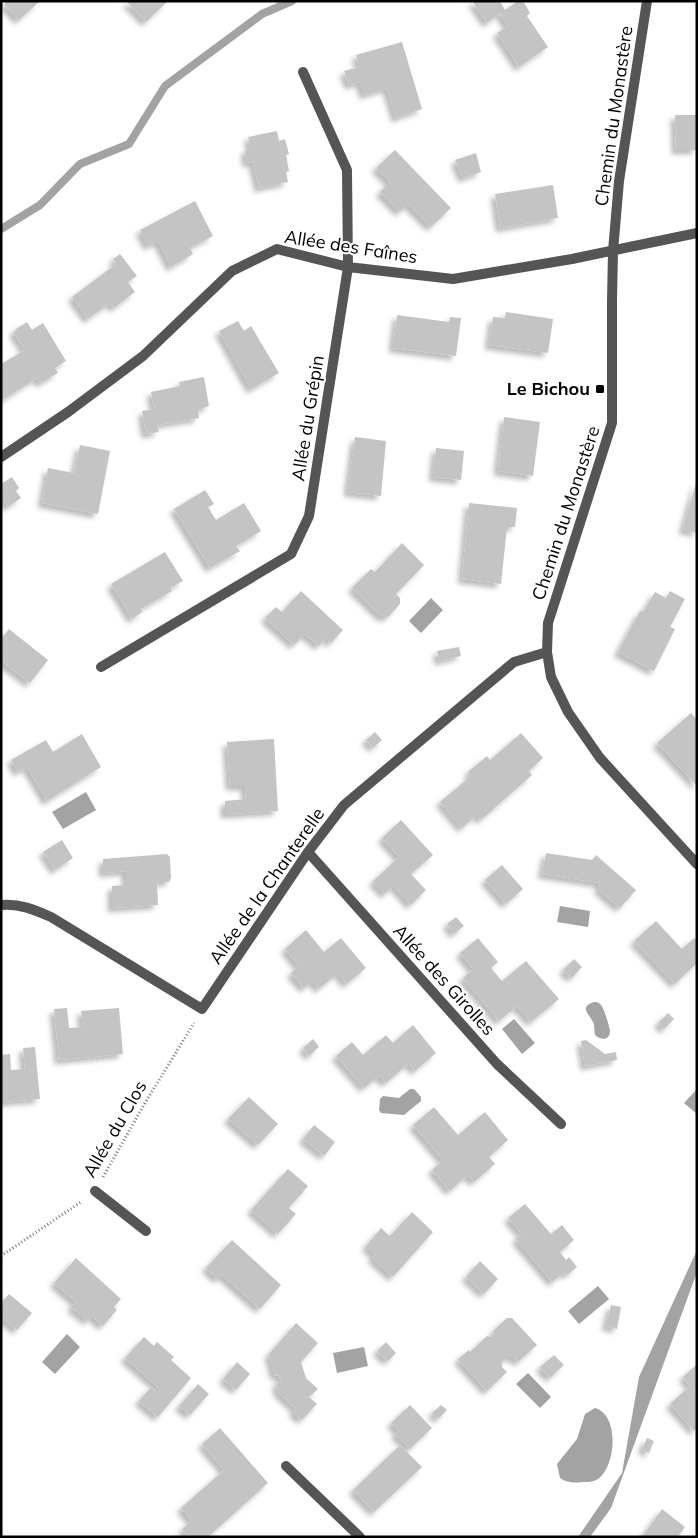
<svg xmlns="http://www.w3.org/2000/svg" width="698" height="1538" font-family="Mulish,sans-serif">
  <defs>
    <filter id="shadow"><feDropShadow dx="-4.5" dy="4.5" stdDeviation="2.5" flood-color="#0004"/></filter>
  </defs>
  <rect width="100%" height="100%" fill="#fff"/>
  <path fill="#a3a3a3" d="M431,598L443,610L421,633L409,621Z
    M86,792L96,810L63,829L52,812Z
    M560,906L590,911L588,927L557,922Z
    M594,1002C597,1002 598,1002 601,1005C604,1008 610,1028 610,1032C609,1041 600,1040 595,1035C594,1031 595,1026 593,1022C590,1015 578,1007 594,1002Z
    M514,1019L535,1043L522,1054L502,1029Z
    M410,1089H414L421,1097V1101L404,1115L381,1113L379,1110L380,1099L383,1096L399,1098Z
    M697,1089V1114L684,1103Z
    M697,1250V1272L611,1508L590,1537H578L622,1473L639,1377Z
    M598,1286L609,1299L579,1324L568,1311Z
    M67,1334L80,1347L55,1374L42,1362Z
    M364,1347L368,1366L337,1373L333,1353Z
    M528,1373L551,1397L540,1408L516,1384Z
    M595,1408C620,1415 616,1467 598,1479C593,1482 588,1482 583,1482C574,1483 567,1483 560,1478L557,1464L577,1439L585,1414Z"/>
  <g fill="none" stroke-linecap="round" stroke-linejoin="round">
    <path stroke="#a3a3a3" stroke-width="8" d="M1,229L40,205L80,164L129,144L165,86L262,14L292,1"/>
  </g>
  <path fill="#c4c4c4" filter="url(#shadow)" d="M8,1H40L19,20L4,4Z
    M126,1H168L146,22Z
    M472,1H500L505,10L518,1H523L530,13L527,16L548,47L519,67L497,33L508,26L500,13L487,23Z
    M402,42L422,109L396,118L387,88L364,95L360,82L349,85L344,71L360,67L356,55Z
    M675,115H697V150H676Z
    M277,131L279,141L285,139L289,154L286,155L289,171L286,172L288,182L259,188L253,162L247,163L245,150L251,148L248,137Z
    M395,150L451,208L431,227L408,204L400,212L380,192L390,182L376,168Z
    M476,153L481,172L463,178L455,160Z
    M553,185L558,218L500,228L495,194Z
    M195,201L213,236L190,248L193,254L171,267L158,241L148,246L140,230Z
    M120,254L137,276L128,282L135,292L114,308L110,303L88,319L72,297L116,264L113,259Z
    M506,312L553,319L548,353L489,345L493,317L505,318Z
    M397,315L449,322L450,317L461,318L456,356L393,348Z
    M238,321L244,331L251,326L279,373L251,389L219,331Z
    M27,322L32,330L43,323L66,361L55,368L58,373L41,383L37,378L1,401V364L25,350L14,333L16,329Z
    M204,377L209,406L198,410L199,418L157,425L159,432L146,434L142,411L154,409L151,392L180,386L179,382Z
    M504,417L540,422L533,476L498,471Z
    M355,437L386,441L381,496L348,492Z
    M80,445L110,451L98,514L42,503L48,468L74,473Z
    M436,448L464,451L461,480L433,477Z
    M12,477L19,488L16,491L21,498L8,507L1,496V484Z
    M696,483H697V533L683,529Z
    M205,490L214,504L208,507L216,520L244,503L261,531L236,546L240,551L210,568L174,509Z
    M469,503L517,508L515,527H507L501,584L462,579Z
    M402,543L424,565L396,594L400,598V604L388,617H382L352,588L371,569L375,572Z
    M165,552L183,581L170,588L172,591L141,609L142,612L132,619L111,584Z
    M301,591L343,630L331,643L326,638L319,646L305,634L294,645L265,618L276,607L282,612Z
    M670,591L685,599L670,627L675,629L654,671L618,652L640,611L643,612L655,592L666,598Z
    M9,629L48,660L30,683L1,661V639Z
    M459,647L461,656L439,661L437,651Z
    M691,713L697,720V786L657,743Z
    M375,732L382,740L373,748L366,740Z
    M521,733L543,758L529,771L532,775L481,820L477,815L462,828L440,802L471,776L468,772L487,756L490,760Z
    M82,734L101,767L47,801L27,767L18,772L11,760L46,740L53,752Z
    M274,739L278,811L225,814V801L246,799L245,786H230L227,742Z
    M401,820L433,855L411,874L426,890L411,905L394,886L385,894L373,881L399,857L382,838Z
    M62,840L73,858L55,870L43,852Z
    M546,853L592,860L596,855L636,890L620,908L599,890L600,883L542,874Z
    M167,854L170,857L171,878L169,882H157L158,905L112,908V886L126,885V871L103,873V859Z
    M502,865L523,889L506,904L485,880Z
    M456,917L464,926L454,934L447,924Z
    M656,921L682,949L694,938L697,941V963L675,984L634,941Z
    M306,930L324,952L341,938L366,968L347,984L338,973L319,989L313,981L304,988L291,973L299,966L285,949Z
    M478,938L498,962L491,968L502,981L526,961L559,999L531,1022L517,1006L499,1021L463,978L473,969L460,953Z
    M574,959L582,967L572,978L563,970Z
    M67,1008L69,1028L83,1027L81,1011L119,1008L123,1054L59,1060L54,1009Z
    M668,1013L674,1019L664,1029L658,1023Z
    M413,1025L436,1053L415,1071L409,1063L386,1083L379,1076L364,1088L336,1056L352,1042L363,1055L386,1035L393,1043Z
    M313,1039L319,1047L309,1056L303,1048Z
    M586,1040L605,1054L616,1052L617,1060L585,1066L581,1041Z
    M35,1047L40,1099L1,1102V1055L10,1054L11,1070L25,1069L23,1048Z
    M249,1097L278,1124L258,1145L228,1119Z
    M434,1107L458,1135L485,1112L508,1140L489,1157L495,1164L474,1182L468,1175L450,1191L432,1170L443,1160L413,1125Z
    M314,1125L335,1142L324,1156L303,1139Z
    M288,1169L308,1186L289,1208L296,1214L278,1234L251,1210Z
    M525,1204L551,1234L562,1225L574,1240L560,1252L566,1260L569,1257L577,1267L567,1275L565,1272L552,1282L516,1239L522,1234L508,1218Z
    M412,1212L433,1232L393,1277L372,1258L375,1255L366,1246L381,1228L390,1236Z
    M232,1240L281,1285L260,1309L222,1275L218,1279L206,1268Z
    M76,1258L121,1299L114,1307L117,1310L103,1326L92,1316L88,1321L71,1307L76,1302L54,1283Z
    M480,1261L498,1279L484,1294L466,1277Z
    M9,1294L32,1313L17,1330L1,1317V1303Z
    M611,1305L621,1307L617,1329L606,1326Z
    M507,1318H512L537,1345L518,1362L513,1357H508L502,1362V1367L507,1372L487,1391L458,1359L469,1350L470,1352L487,1336L490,1337L494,1334V1330Z
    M296,1323L318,1343L301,1362L306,1378L318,1389L309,1397L317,1404L302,1420L293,1412L296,1409L279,1393L276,1383L281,1382L279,1375L275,1376L269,1354Z
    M144,1337L154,1346L157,1342L174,1357L171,1360L191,1378L158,1417L139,1401L151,1387L157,1393L161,1390L125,1358Z
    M386,1342L396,1353L388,1361L377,1351Z
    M554,1355L564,1365L550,1378L540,1367Z
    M237,1362L250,1374L236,1390L223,1379Z
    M697,1364V1428L694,1431L670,1404L690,1386L683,1377Z
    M198,1384L209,1394L190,1415L179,1406Z
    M410,1405L432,1428L410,1449L395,1434L399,1431L391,1423Z
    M441,1405L447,1410L438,1419L432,1413Z
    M220,1428L268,1483L208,1537H189L182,1529L192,1521L181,1508L224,1470L202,1444Z
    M647,1438L654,1441L649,1453L642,1449Z
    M400,1445L422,1467L374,1512L353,1490Z
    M662,1509L685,1527L678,1537H642Z"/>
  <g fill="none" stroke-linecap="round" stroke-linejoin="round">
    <path stroke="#777" stroke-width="3" stroke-dasharray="1 2.5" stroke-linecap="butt" d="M103,1177L145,1103L194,1023
      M1,1256L81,1202"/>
    <path stroke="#555" stroke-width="10" d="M95,1191L146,1231
      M286,1466L360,1537"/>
    <path stroke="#555" stroke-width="10" d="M647,1L619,181L613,251L612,301V423L548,623L547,652L551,677L568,712L600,758L697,864
      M1,457L68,412L143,356L232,271L277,249L348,267L453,279L572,259L697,233
      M101,667L291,554L309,516L348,267L347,170L303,72
      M308,852L497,1064L561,1124
      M1,905C19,903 35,910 51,917L202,1009L308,852L344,805L514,662L547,652"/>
  </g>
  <rect fill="#000" stroke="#fff" stroke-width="2" x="595" y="384" width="10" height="10" rx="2.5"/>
  <g text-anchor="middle" stroke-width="4" stroke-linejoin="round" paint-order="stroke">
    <g font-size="18" fill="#000" stroke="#fff">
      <text transform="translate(614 116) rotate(-82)" y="6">Chemin du Monastère</text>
      <text transform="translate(351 247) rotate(9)" y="6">Allée des Faînes</text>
      <text transform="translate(308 418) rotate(-81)" y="6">Allée du Grépin</text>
      <text transform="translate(566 513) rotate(-72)" y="6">Chemin du Monastère</text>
      <text transform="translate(267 886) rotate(-55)" y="6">Allée de la Chanterelle</text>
      <text transform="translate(444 980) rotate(48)" y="6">Allée des Girolles</text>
      <text transform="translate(115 1129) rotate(-60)" y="6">Allée du Clos</text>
    </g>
    <g font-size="18" font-weight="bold" fill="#000" stroke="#fff" text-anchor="end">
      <text x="590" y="395">Le Bichou</text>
    </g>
  </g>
  <rect width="698" height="1538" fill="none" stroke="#000000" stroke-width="5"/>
</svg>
